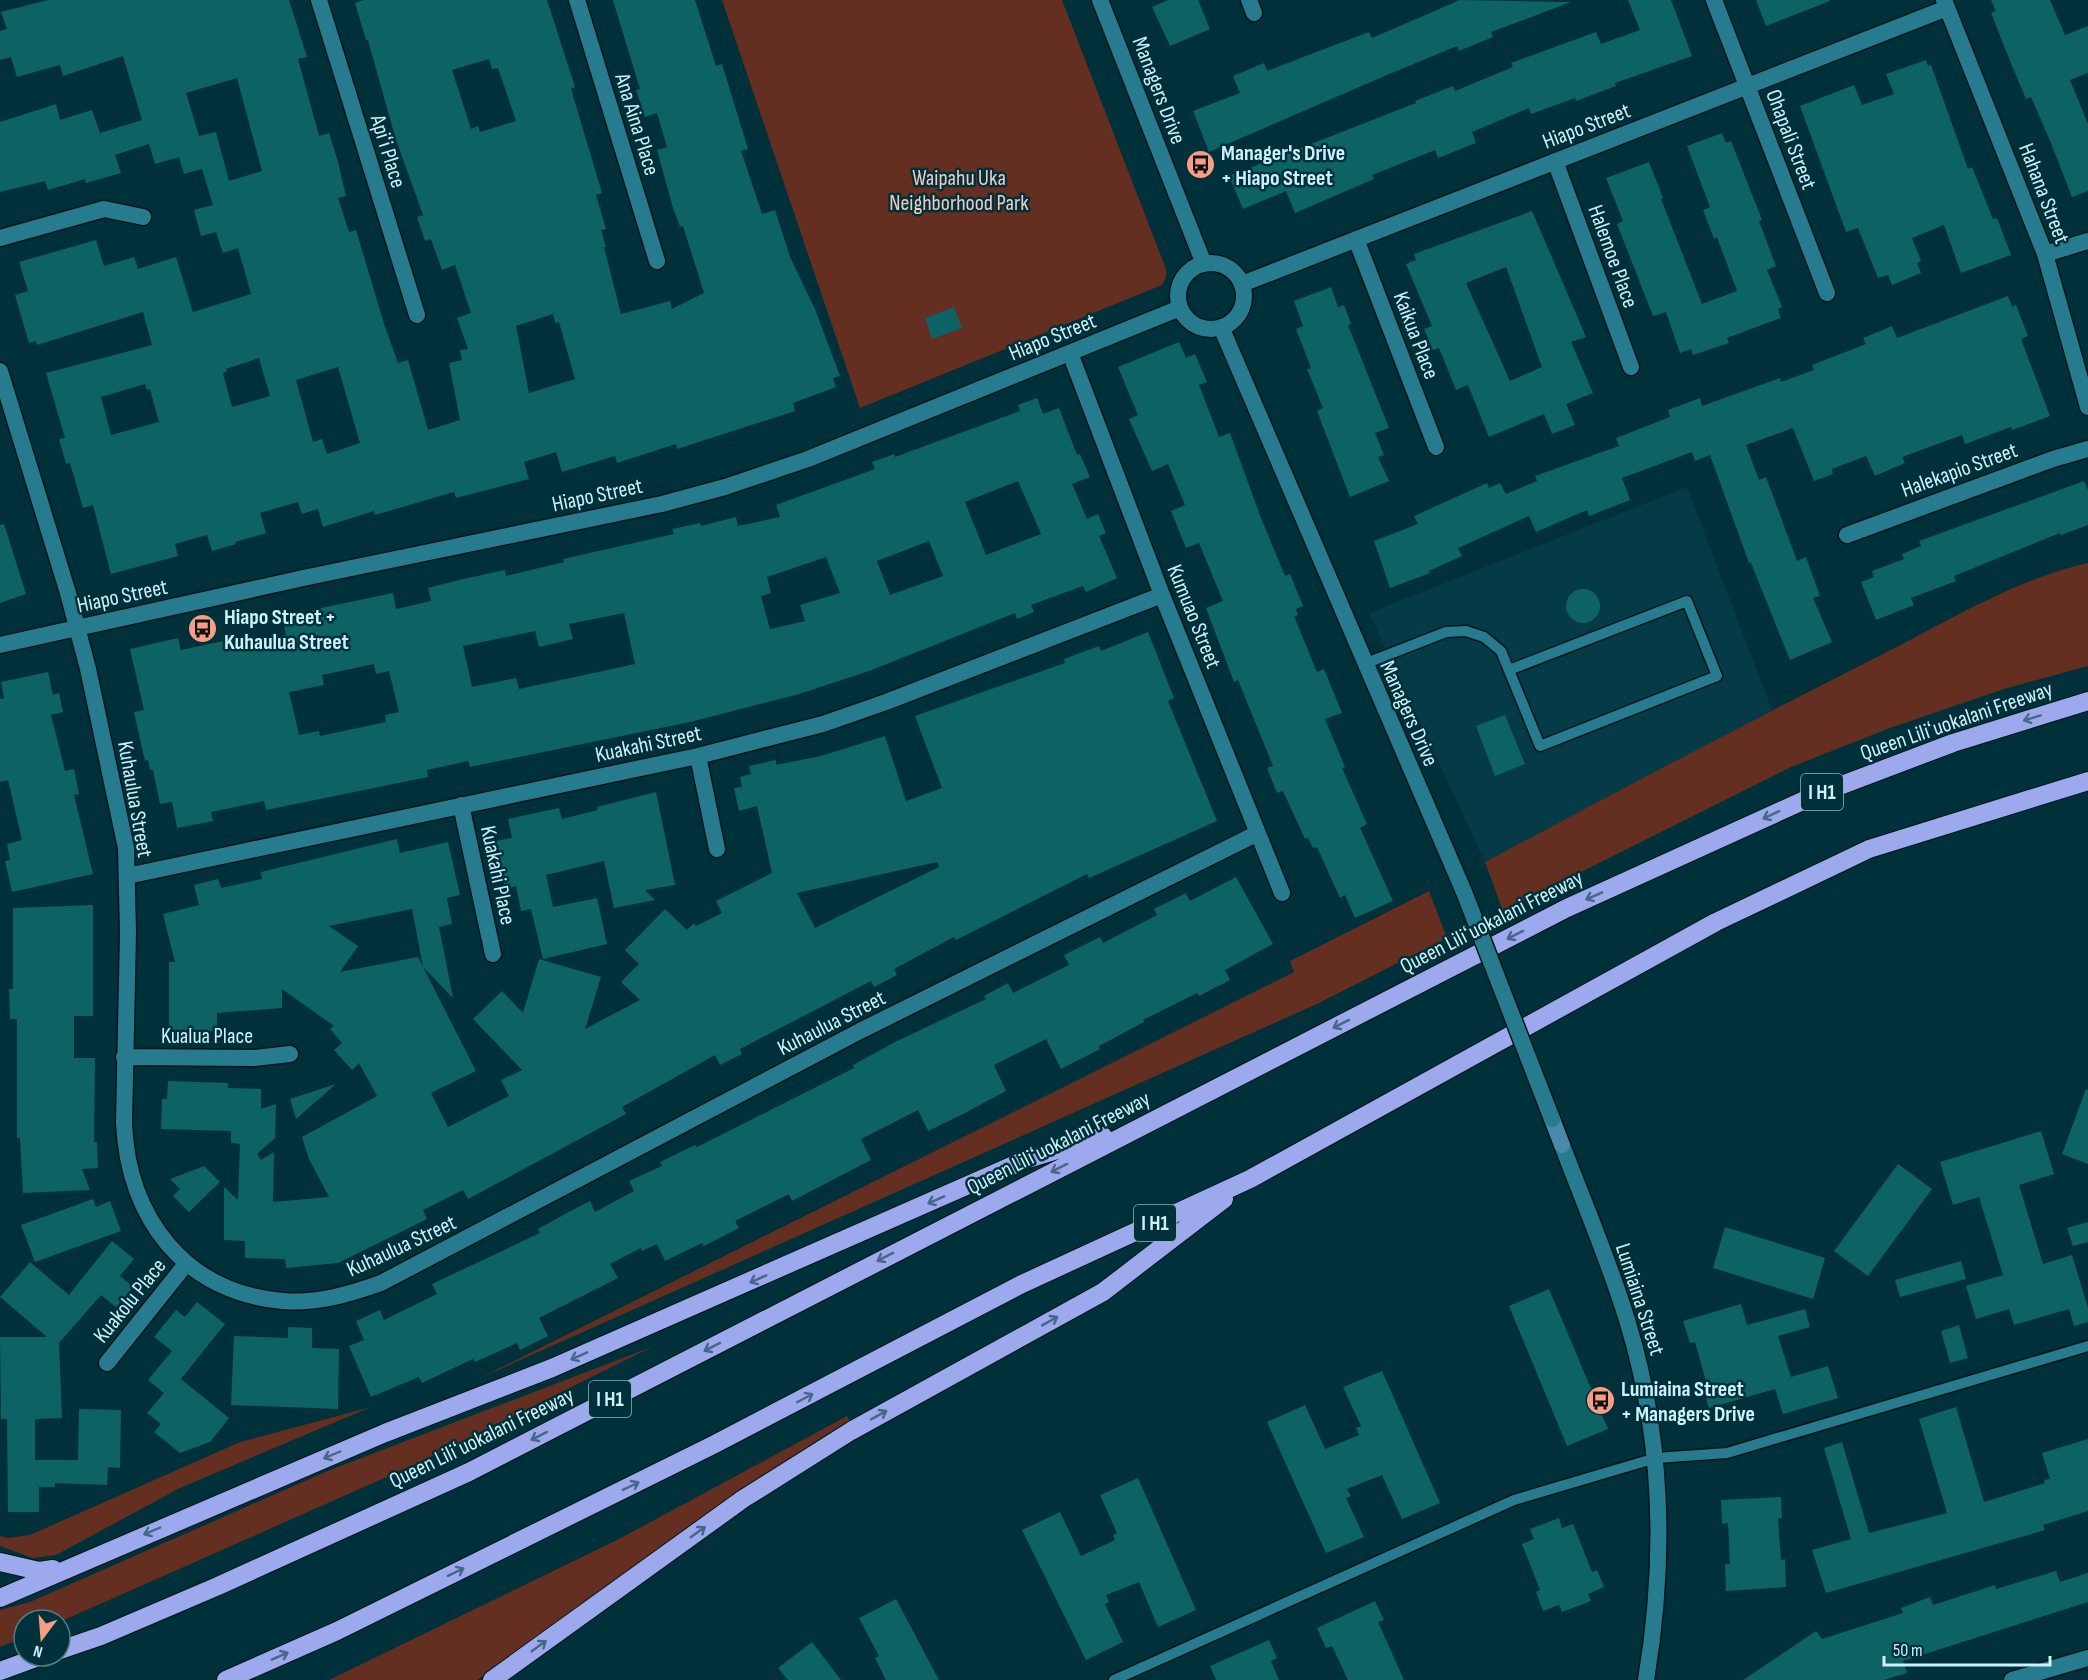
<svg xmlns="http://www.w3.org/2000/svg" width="2088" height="1680" font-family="'Sofia Sans Condensed',sans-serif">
  <rect width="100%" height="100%" fill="#003039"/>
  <path fill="#043b46" d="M1687,487L1772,710L1485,862L1369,613Z"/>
  <path fill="#642f21" d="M722,0H1062L1166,269V277L1162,285L860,408Z
    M2088,563V666L2004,689L1890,728L1791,767L1503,911L1485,862C1616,792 1748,722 1881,655C1947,622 2015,579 2088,563Z
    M1429,891L1447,938L1317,1004L478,1379L1294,972L1290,961Z
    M654,1346L416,1464L64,1620H24V1637L0,1647V1610L30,1602L330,1470Z
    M371,1407L180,1488L56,1555L33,1558L0,1546V1536L8,1538L30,1535L240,1442Z
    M847,1416L850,1421L740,1494L477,1680H329L621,1538Z"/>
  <path fill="#0d6263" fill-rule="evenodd" d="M48,0H289L307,57L298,59L319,136L329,133L338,162L346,196L338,198L349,232L356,230L384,324L398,363L408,360L428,430L460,420L449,363L462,360L460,350L468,349L457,318L471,313L455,265L442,270L431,239L425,241L417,217L423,215L396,140L368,40H366L355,3L364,0H547L575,87L571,89L602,193L596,195L606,229L601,230L606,247H604L621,314L670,301L672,309L704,293L683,226L680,227L673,208L657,150L667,147L657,113L645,117L636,90L640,89L613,0H695L716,66L722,64L748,149L741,151L762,214L775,210L790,257L815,309L840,376L833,378L836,387L793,403L795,411L677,449L676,444L617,463L615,456L562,472L556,452L524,462L529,479L456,498L454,492L375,515L374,511L323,527L318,509L302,514L298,502L260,513L266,533L235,542L236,544L212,551L207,535L175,544L178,556L111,574L93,505L83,508L70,463L66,464L59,439L65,438L46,373L152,345L143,312L37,345L36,341L29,343L15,295L28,291L19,262L96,240L104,266L134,257L138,269L176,257L193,312L251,294L238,248L223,253L216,232L201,236L194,210L213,205L202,169L184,174L179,157L155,164L149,144L115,155L121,173L86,183L85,179L48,190L45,181L0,192V122L56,104L60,120L92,110L100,133L142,120L123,56L63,76L60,65L17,77L11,57L0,60V31L7,29L1,12ZM489,59L492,69L498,68L516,121L480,132L478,126L471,129L452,70ZM237,78L262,171L229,181L216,132L199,136L186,93ZM553,314L555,323L559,322L575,379L529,393L516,326ZM259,358L270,396L232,407L223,373L227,371L226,369ZM338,367L360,443L327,454L322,439L313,442L296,380ZM145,384L147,390L150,389L159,422L111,435L101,397Z
    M1168,0H1198L1210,29L1170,46L1152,7Z
    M1460,0L1571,2L1491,32L1493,37L1459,51L1457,46L1387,75L1209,152L1193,111L1240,93L1233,76L1264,63L1267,71L1369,32L1372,38Z
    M1628,0H1671L1692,56L1615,83L1616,86L1576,101L1575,98L1531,114L1529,108L1472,132L1476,143L1438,158L1435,150L1372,175L1374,179L1295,213L1286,191L1243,209L1229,176L1416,103L1415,101L1453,86L1455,91L1513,67L1511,63L1596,32L1601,44L1640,30Z
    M1756,0H1829L1830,1L1766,26Z
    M1991,0H2050L2065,35L2088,26V73L2070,80L2088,124V191L2072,197L2051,143L2031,97L2026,99L2010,61L1991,13L1996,11Z
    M1926,60L1928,66L1931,65L1968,169L1972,167L1993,219L1997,218L2011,255L1961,273L1944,225L1912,238L1921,261L1917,263L1921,273L1892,285L1888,275L1878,278L1858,228L1846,232L1800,106L1854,85L1862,105L1894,94L1886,74Z
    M1722,133L1726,143L1731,141L1762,220L1759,221L1776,266L1767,270L1782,307L1778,309L1781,318L1727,338L1729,343L1693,355L1691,349L1680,353L1666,312L1653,316L1617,224L1623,221L1606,178L1649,162L1663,198L1661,199L1702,304L1737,291L1717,237L1714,239L1703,210L1710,207L1687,146Z
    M1532,211L1586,337L1571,342L1593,393L1566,404L1575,425L1552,434L1544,414L1489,437L1468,385L1456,390L1439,348L1433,350L1424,329L1432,326L1406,264L1416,260L1414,254ZM1506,267L1542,367L1510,381L1466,283Z
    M1331,287L1338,307L1344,305L1351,324L1348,325L1389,428L1375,433L1384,455L1378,457L1389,481L1350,497L1317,411L1323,408L1307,369L1311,368L1296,329L1303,326L1294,301Z
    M2008,296L2012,307L2016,305L2028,336L2021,339L2050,416L2012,430L2011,427L1965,444L1962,435L1902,457L1905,463L1875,476L1866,456L1832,469L1833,474L1814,481L1793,428L1746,445L1759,480L1766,477L1797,561L1806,557L1820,596L1813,598L1832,642L1790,660L1751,563H1749L1710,455L1695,461L1692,452L1622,478L1630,500L1589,516L1587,510L1536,532L1529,516L1458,548L1462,556L1429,571L1430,573L1390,588L1374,541L1418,524L1414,516L1487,483L1489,488L1500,483L1506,494L1537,481L1535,476L1619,446L1616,438L1670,417L1668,410L1700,398L1702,406L1780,378L1781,382L1814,370L1812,365L1866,344L1863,338L1892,326L1897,338Z
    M954,307L962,328L932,339L925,318Z
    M1179,342L1186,358L1195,354L1207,382L1199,385L1219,437L1230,433L1261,518L1285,576L1290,574L1303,606L1296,609L1298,615L1294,616L1317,672L1324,669L1342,713L1325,719L1345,767L1342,768L1367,824L1360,828L1393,901L1355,918L1345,895L1340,898L1317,847L1313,848L1308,838L1305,839L1283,791L1277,793L1267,768L1273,766L1238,680L1234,682L1206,608L1223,601L1199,543L1186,548L1171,511L1185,505L1168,464L1152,471L1129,419L1138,415L1118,367Z
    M1037,398L1043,414L1059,408L1077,455L1080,454L1090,477L1072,484L1087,519L1098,514L1106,533L1099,536L1117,578L1086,592L1083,586L1031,605L1034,612L1017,619L1015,613L869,671L799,694L690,722L470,767L468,761L427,770L428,777L266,810L264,801L211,812L213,821L177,828L172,802L160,804L153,770H150L148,760L145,761L134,712L144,710L130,649L178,638L181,650L243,637L244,643L286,635L283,620L313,614L312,610L393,593L396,609L431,601L428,588L459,580L505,570L506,576L564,562L563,559L674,534L672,529L700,523L701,526L736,517L738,526L780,517L776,505L875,469L872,462L894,454L895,457L1020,411L1018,405ZM1018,481L1041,534L986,555L965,502ZM929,541L943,576L890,595L877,561ZM826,557L840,593L800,605L805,621L770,629L761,596L771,593L767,577ZM624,613L635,664L519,689L516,678L472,687L463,646L535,631L539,647L573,639L569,624ZM374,664L376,674L389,671L399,712L385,715L386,722L320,736L319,731L299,735L289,692L324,685L322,675Z
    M2084,481L2088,490V525L2061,535L2060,533L1954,576L1956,581L1911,598L1914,605L1876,620L1861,582L1874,577L1872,571L1904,559L1902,554L1921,546L1919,541Z
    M4,524L26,594L0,603V525Z
    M1566 606a17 17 0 1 1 34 0a17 17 0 1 1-34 0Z
    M1148,632L1174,698L1168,701L1217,821L1089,878L1087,874L956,940L954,937L894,969L897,975L874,987L871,981L740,1049L742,1054L720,1065L715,1055L622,1107L626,1114L468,1199L463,1190L423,1210L427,1219L338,1263L286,1268L285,1259L245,1258V1241L224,1240V1187L238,1200L240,1144L231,1143V1131L161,1129L162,1099H167L168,1081L228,1083V1088L261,1089V1109L276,1104L275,1138L257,1154L261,1160L274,1152L273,1202L329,1197L309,1159L302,1137L377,1096L359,1063L352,1070L334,1050L342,1043L330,1029L334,1026L282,989V1008L217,1013V1031L169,1032V962H175L163,914L199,905L194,885L218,879L221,888L262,879L261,872L397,839L400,853L448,842L460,895L447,898L452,924L439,927L453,998L423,967L412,909L329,926L358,946L340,972L418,957L476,1071L431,1093L448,1127L509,1096L501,1080L522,1070L473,1019L502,991L523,1013L539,959L601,977L585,1029L640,1000L621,982L639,964L625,950L665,909L687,930L694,923L696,926L722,913L716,901L772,873L757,806L739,811L734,788L742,787L740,777L751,774L749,766L776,760V765L821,756L885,736L906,801L942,788L915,716L1065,663L1064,659L1099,646L1101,651ZM937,862L939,867L815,928L797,893Z
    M48,672L53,695L59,693L63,712L51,715L65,771L74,769L79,794L74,795L93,874L12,892L5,861L10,860L7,844L22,840L8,780L0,782V699L4,698L1,682Z
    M1505,715L1525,764L1495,776L1476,726Z
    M656,792L675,885L645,890L655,900L614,908L604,861L546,875L553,907L597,898L607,944L543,959L531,909L521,911L516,886L505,889L495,841L512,838L508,819L559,808L562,819L598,810L597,807Z
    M1236,877L1273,944L1225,970L1230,980L1199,996L1197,993L1143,1020L1144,1022L1099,1046L1100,1049L1061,1069L1046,1039L994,1065L1006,1091L963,1114L928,1131L918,1110L861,1139L871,1160L792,1201L789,1194L735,1221L739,1228L704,1246L702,1243L665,1261L657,1244L642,1251L641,1248L610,1264L618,1278L539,1318L548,1336L520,1350L517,1343L475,1362L473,1359L422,1383L419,1377L371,1397L349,1346L364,1340L356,1321L380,1310L384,1320L437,1294L432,1284L540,1233L538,1229L567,1213L590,1201L595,1212L634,1191L629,1181L662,1166L660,1162L695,1145L697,1147L854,1068L853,1065L895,1042L986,999L984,996L1008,983L1013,993L1069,965L1064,955L1100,937L1103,943L1157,915L1154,909L1186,893L1190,901Z
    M93,905V1016H74V1058H95L94,1142H97L98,1168L82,1169L90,1190L23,1193L20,1138H17V1019H10L9,989H13V908Z
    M336,1084L296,1119L290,1099Z
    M2086,1089L2088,1090V1164L2062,1154Z
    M2041,1131L2054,1174L2019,1185L2043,1264L2072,1255L2088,1308V1322L2074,1326L2069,1309L2014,1325L2009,1309L1976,1319L1966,1286L2003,1275L1979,1197L1953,1205L1940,1162Z
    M1898,1164L1932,1189L1868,1276L1834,1251Z
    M204,1166L220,1182L189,1212L173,1196L180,1189L170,1179Z
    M93,1199L96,1207L110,1201L121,1231L35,1262L21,1225Z
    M2088,1222V1242L2073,1246L2067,1228Z
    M1725,1227L1825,1258L1813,1299L1713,1268Z
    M112,1241L134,1259L120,1276L133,1287L116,1307L101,1295L59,1343L62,1418L35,1419V1460H78L79,1409L121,1410L120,1468L108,1467L107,1485L55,1483V1487H39V1512H8L7,1419H1L0,1337H47L0,1297L30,1262L69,1295Z
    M1961,1261L1966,1279L1900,1297L1895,1280Z
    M1549,1289L1608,1429L1567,1446L1509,1306Z
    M197,1302L225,1324L181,1379L229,1418L210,1442L180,1453L154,1432L161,1424L147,1413L164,1393L148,1380L172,1351L154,1337L176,1310L185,1317Z
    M1741,1304L1747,1325L1805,1309L1810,1327L1778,1336L1791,1377L1828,1366L1838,1398L1783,1414L1775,1389L1709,1408L1701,1382L1706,1381L1695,1342L1690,1343L1683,1321Z
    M1959,1325L1968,1358L1950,1363L1941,1331Z
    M288,1327L312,1328V1348L339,1349L338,1409L231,1405L234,1336L288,1338Z
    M1382,1371L1440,1503L1402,1519L1382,1475L1347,1489L1351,1496L1346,1498L1364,1537L1326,1553L1267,1422L1305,1405L1325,1449L1359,1435L1356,1428L1361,1426L1343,1387Z
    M1956,1407L1984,1502L2045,1483L2044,1480L2050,1479L2042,1453L2088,1439V1511L2043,1525L2045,1530L1826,1593L1812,1550L1851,1539L1824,1448L1842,1442L1869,1533L1947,1513L1919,1419Z
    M1138,1478L1196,1610L1158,1627L1139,1582L1106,1595L1109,1602L1105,1604L1123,1642L1086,1660L1022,1530L1060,1512L1081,1556L1115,1540L1113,1535L1117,1533L1100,1495Z
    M1781,1497L1782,1518H1778L1781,1560L1785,1559L1786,1587L1726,1591L1725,1564H1730L1728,1523L1722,1524L1721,1500Z
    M1559,1518L1562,1528L1573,1524L1592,1572L1597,1570L1604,1587L1588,1594L1591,1601L1562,1612L1559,1605L1543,1611L1536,1592L1540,1590L1522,1544L1534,1539L1530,1529Z
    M2056,1571L2060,1582L2088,1573V1602L1903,1661L1907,1673L1884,1680H1743L1816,1631L1822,1639L1903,1613L1901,1608L1930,1597L1933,1605L1995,1585L1996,1589Z
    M896,1599L939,1680H886L875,1658L879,1656L859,1618Z
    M1375,1601L1384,1620L1378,1622L1404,1680H1348L1332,1646L1326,1648L1317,1628Z
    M1269,1640L1277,1658L1271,1661L1279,1680H1216L1210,1666Z
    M812,1642L841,1680H788L778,1668Z"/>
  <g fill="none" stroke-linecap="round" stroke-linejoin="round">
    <defs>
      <path id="service" d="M1364,664L1446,632L1466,631L1484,637L1501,651L1540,746L1717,676L1687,601L1509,670
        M1114,1680L1514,1500L1656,1458L1727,1453L2088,1346"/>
      <path id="minor" d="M319,0L417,315
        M577,0L657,261
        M1249,0L1254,13
        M1714,0L1827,293
        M1944,0L2045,254L2088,407
        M1555,161L1631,367
        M0,238L104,209L143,217
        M1356,239L1436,447
        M2045,254L2088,241
        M1242,284L1947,8
        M1070,353L1162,595L1282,893
        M0,371L68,593L88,669L126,848L128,933L124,1123C128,1218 185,1293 283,1301C317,1304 350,1294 381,1283L860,1031L1258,833
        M1847,535L2053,459L2088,449
        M698,756L717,849
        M461,805L493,954
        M127,876L698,756L823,724L886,702L1162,595
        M124,1057L254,1058L290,1054
        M107,1363L186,1264
        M2012,1680L2088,1658"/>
      <path id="tertiary" d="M1100,0L1204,264
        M1178 296a33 33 0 1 1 66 0a33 33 0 1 1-66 0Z
        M1221,327L1464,892
        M0,645L308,577L662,504L725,487L808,459L1180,308
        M1562,1145C1584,1203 1609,1261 1627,1320C1663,1437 1666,1560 1646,1680"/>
      <path id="secondary" d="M1552,1119L1562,1145"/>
      <path id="motorway" d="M0,1562L39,1571L53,1569
        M0,1598L385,1433L552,1368L1025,1160L1103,1136
        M60,1650L101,1636L218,1586L469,1472L1567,908L1818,794L1953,743L2088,701
        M0,1671L41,1656
        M226,1680L337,1631L713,1445L1022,1284L1250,1179L1716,922L1869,849L2088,781
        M492,1680L743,1499L851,1431L1103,1292L1224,1199"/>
    </defs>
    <use href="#service" stroke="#00161b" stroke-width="13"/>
    <use href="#minor" stroke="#00161b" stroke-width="19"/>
    <use href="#tertiary" stroke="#00161b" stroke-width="19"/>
    <use href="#secondary" stroke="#00161b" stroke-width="19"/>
    <use href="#motorway" stroke="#00161b" stroke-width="20"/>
    <use href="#service" stroke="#267b8e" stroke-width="10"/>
    <use href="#minor" stroke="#267b8e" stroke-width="16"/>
    <use href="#tertiary" stroke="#267b8e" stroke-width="16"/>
    <use href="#secondary" stroke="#4989aa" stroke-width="16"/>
    <use href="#motorway" stroke="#9ca9ec" stroke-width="18"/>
    <defs>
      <path id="tertiary-bridge" d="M1464,892L1552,1119"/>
    </defs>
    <use href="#tertiary-bridge" stroke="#00161b" stroke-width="19" stroke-linecap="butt"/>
    <use href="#tertiary-bridge" stroke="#267b8e" stroke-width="16"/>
  </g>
  <defs><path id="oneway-shaft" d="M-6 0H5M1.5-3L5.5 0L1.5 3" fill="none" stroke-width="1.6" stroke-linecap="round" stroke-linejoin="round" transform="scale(1.5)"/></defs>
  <g stroke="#46668a">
    <use href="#oneway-shaft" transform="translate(2032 718) rotate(163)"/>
    <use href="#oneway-shaft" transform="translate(1771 815) rotate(155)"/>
    <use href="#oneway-shaft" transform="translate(1594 896) rotate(156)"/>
    <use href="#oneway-shaft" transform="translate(1515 935) rotate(153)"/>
    <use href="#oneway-shaft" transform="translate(1341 1024) rotate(153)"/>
    <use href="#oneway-shaft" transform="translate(1059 1168) rotate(153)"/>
    <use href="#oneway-shaft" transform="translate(936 1200) rotate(156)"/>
    <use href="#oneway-shaft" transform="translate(885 1257) rotate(153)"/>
    <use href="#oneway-shaft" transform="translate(758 1279) rotate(156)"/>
    <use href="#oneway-shaft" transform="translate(1050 1321) rotate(-29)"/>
    <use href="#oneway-shaft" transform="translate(712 1347) rotate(153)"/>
    <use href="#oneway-shaft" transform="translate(579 1356) rotate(156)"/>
    <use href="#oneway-shaft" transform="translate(805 1398) rotate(-28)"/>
    <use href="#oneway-shaft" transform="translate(879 1415) rotate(-29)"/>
    <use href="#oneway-shaft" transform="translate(539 1436) rotate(153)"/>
    <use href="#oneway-shaft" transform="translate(332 1455) rotate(157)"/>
    <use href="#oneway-shaft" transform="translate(631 1486) rotate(-26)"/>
    <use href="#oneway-shaft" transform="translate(152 1531) rotate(157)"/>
    <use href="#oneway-shaft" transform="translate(698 1532) rotate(-36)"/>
    <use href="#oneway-shaft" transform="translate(456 1572) rotate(-26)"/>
    <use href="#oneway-shaft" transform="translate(539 1646) rotate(-36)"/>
    <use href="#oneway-shaft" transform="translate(280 1656) rotate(-24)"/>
  </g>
  <defs>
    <symbol id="bus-disc" viewBox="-11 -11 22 22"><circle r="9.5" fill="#f49e88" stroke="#003039"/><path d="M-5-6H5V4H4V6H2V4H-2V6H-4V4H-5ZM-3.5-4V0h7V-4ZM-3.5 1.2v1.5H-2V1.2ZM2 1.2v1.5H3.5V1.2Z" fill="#111"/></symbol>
  </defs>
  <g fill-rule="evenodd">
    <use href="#bus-disc" x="1184" y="148" width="33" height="33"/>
    <use href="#bus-disc" x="186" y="612" width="33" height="33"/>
    <use href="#bus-disc" x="1584" y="1384" width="33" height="33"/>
  </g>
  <g text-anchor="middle" stroke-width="5" stroke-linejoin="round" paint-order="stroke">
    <g fill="#003039" stroke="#8eb7c1" stroke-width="1.5">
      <rect x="1801" y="774" width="42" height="36" rx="4.5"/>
      <rect x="1134" y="1205" width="42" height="36" rx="4.5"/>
      <rect x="589" y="1381" width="42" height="36" rx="4.5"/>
    </g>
    <g font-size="21" font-weight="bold" fill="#cbf1fb">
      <text x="1822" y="799">I H1</text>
      <text x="1155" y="1230">I H1</text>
      <text x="610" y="1406">I H1</text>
    </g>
    <g font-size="22" fill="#cbf1fb" stroke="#003039">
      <text transform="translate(1160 90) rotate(69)" y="8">Managers Drive</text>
      <text transform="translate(638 124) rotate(73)" y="8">Ana Aina Place</text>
      <text transform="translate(1586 125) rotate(-21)" y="8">Hiapo Street</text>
      <text transform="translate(1792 139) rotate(69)" y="8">Ohapali Street</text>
      <text transform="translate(389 151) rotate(73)" y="8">Apiʻi Place</text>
      <text transform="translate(2045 193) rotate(69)" y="8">Hahana Street</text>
      <text transform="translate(1614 256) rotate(70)" y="8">Halemoe Place</text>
      <text transform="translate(1417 335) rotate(69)" y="8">Kaikua Place</text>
      <text transform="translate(1052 336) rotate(-22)" y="8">Hiapo Street</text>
      <text transform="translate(1959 469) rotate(-20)" y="8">Halekapio Street</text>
      <text transform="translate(597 494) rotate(-12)" y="8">Hiapo Street</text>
      <text transform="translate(122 595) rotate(-12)" y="8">Hiapo Street</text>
      <text transform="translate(1195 616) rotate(68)" y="8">Kumuao Street</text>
      <text transform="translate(1410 713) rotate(66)" y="8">Managers Drive</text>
      <text transform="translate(1956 720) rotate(-19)" y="8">Queen Liliʻuokalani Freeway</text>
      <text transform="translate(648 743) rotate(-12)" y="8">Kuakahi Street</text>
      <text transform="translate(136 799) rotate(80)" y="8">Kuhaulua Street</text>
      <text transform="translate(499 875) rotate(78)" y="8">Kuakahi Place</text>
      <text transform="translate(1491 921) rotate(-27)" y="8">Queen Liliʻuokalani Freeway</text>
      <text transform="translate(831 1022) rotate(-27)" y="8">Kuhaulua Street</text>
      <text x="207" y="1043">Kualua Place</text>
      <text transform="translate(1058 1142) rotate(-27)" y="8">Queen Liliʻuokalani Freeway</text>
      <text transform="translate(401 1245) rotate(-25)" y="8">Kuhaulua Street</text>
      <text transform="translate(1641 1299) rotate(72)" y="8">Lumiaina Street</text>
      <text transform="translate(129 1300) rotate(-51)" y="8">Kuakolu Place</text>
      <text transform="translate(481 1437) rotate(-26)" y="8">Queen Liliʻuokalani Freeway</text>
    </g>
    <g font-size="22" font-weight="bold" fill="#cbf1fb" stroke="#003039" text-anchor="start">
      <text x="1221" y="160">Manager's Drive<tspan x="1221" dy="25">+ Hiapo Street</tspan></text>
      <text x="224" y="624">Hiapo Street +<tspan x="224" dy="25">Kuhaulua Street</tspan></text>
      <text x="1621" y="1396">Lumiaina Street<tspan x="1621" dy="25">+ Managers Drive</tspan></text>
    </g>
    <g font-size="22" fill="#f3cac0" stroke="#003039">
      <text x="959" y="185">Waipahu Uka<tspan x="959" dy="25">Neighborhood Park</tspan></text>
    </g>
  </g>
  <g transform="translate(42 1638) rotate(196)"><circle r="28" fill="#003039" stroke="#517d87" stroke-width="1.5"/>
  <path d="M0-4.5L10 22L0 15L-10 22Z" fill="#f49e88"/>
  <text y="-9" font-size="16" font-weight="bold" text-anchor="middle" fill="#cbf1fb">N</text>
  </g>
  <path d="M1884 1656v9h166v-9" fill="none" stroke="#cbf1fb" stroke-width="3"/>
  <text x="1893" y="1656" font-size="18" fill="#cbf1fb" stroke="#003039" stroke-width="4.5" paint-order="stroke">50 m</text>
</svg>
